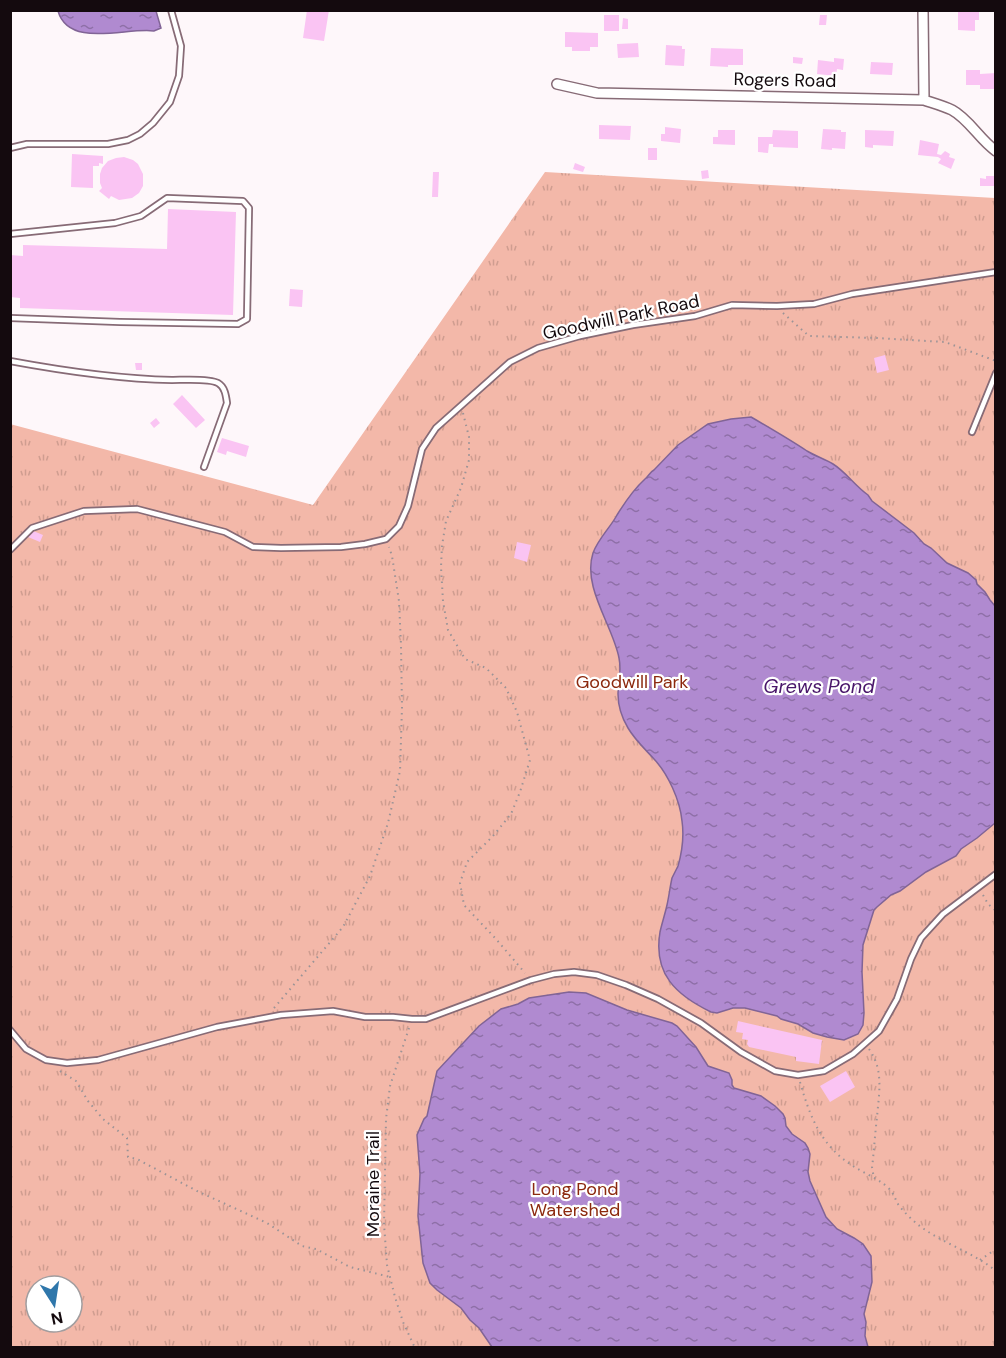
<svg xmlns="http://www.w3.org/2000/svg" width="1006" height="1358" font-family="'DM Sans',sans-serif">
  <defs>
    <pattern id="park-tufts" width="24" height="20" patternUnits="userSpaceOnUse" patternTransform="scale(1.5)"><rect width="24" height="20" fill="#f3b8a9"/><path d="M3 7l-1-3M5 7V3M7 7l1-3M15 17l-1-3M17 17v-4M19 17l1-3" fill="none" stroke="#cf9d90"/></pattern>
    <pattern id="water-ripples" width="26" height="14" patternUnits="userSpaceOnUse" patternTransform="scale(1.5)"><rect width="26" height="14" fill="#b08ad0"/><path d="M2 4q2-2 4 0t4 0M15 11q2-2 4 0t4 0" fill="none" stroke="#8e6fa7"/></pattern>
  </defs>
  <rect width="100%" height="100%" fill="#fef7fa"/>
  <path fill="url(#park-tufts)" fill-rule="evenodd" d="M545,172L995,198V1347H11L10,424L313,505ZM36,1286H72V1322H36Z"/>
  <path fill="url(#water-ripples)" stroke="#816496" stroke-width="1.5" d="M58,11H156L161,28L154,31C127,27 69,49 58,11Z
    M751,417C770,428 789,439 807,451C815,456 825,459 833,464C846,472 855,486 868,495L872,501L914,533L924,544L931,548L947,563L968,573L976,580L977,584L985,592L990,600L995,606V823L977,838L961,849L956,856L926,872L900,891L891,895L877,907L874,910L863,945L862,972L864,1013L863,1025L858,1034L844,1040L827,1037L813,1033L798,1024L781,1019L777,1016L745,1008H733L717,1013L711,1012C676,995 653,974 660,932C662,923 665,914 667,905C669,896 670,887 672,878C674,874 676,870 678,866C682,852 684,835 682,821C680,800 668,774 654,759C645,749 635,740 628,728C622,718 618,705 618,694C618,679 622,673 619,658C613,626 582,587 593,553C598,539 610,528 617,515C625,502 633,490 645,479C649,476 650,472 654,470L678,445L708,424L731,419Z
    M569,992L586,993L627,1010L672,1023L677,1026L696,1047L708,1066L729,1073L732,1080V1085L734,1088L761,1096L775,1106L783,1114L785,1118L786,1126L792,1134L805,1143L808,1148L810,1154L808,1172L810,1181L826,1217L837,1229L854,1238L863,1244L871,1256L872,1282L864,1314L866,1322L865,1336L868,1347H492L479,1328L470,1320L461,1308L437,1290L430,1283L423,1263L418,1216L420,1174L417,1135L424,1119L427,1116L437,1071L479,1026L501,1009L518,1004L529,998Z"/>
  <path fill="#fac4f3" d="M307,10H329L324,41L303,38Z
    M958,10H979V20H975V31L958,30Z
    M604,15H619V31H604Z
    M820,15H827L826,25H819Z
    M623,18L628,19V29H622Z
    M565,32L598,33V47H590V51H572V47H565Z
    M638,43L639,57L618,58L617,44Z
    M666,45L682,46V49H685L684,66L665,65Z
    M711,48L743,49V65H728V67L710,66Z
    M793,57L803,58L802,64L793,63Z
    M834,58L844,59L843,70L837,69L836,76L817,74L818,60L834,62Z
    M871,62L893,63L892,75L870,74Z
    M966,70H980V74L996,73V89H980V85H966Z
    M599,125L631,126L630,140L599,139Z
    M665,127L681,129L680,143L661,141V134H665Z
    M823,129L841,130V132H846L845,149L832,148V150L821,149Z
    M718,130H735V145L713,144V137H718Z
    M773,130L798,131V148L773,147V144H769L768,153L758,152V137H772Z
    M865,130L894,131L893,146L873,145V148L865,147Z
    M920,140L939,144L937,154L941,155L945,151L950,154L949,157L955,159L951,169L938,163L941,159L938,157L918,155Z
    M648,148H657V160H648Z
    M72,154L103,156V164L99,163V166H93V188L71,187Z
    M124,157L133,160L138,164L143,174V186L139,193L132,198L119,200L111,196L109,199L99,191L102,188L100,183V174L102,168L108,161L116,158Z
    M575,163L585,167L583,172L573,169Z
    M708,170L709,178L702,179L701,171Z
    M433,172H439L438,197H432Z
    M986,176H996V186H980V178L986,179Z
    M168,209L236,212L233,315L20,308V298L10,297V255L23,256V245L167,249Z
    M290,289L303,290L302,307L289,306Z
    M885,355L889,370L877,373L874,358Z
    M135,363H142V370H136Z
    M182,395L205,420L196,428L173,404Z
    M156,418L160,423L154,428L150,423Z
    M222,438L249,446L246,457L227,451L226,455L217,452Z
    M31,530L43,535L40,542L28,537Z
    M517,542L531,545L527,562L514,558Z
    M738,1021L822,1040L819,1064L796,1061V1057L749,1047L747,1044L748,1040L742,1039L743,1033L736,1032Z
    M846,1071L855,1087L830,1102L820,1086Z"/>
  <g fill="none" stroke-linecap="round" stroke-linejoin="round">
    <defs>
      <path id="service" d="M10,148L27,144H108L128,140L140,134L153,123L170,102L179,76L181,46L171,10
        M10,234L115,223L141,216L167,198L243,201L249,208L247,319L238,324L120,322L10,318
        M10,361C64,371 117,379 172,380C183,380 209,378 218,383C225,387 226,396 227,403L204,467
        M972,432L996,373
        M10,550L32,528L84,511L137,509L225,532L253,547L281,548L341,547L365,544L386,539L399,526L408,506L422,449L436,428L510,362L538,348L580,336L633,325L695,316L732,305L777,306L814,304L852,294L996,272
        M10,1030L26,1049L46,1060L67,1063L98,1060L217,1027L281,1015L333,1011L365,1017H393L412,1019H426L531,980L554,974L574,972L597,975L626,985L658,999L701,1023L741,1052L775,1071L798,1075L824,1071L853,1054L879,1031L897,999L911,959L921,938L943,914L996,874"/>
      <path id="minor" d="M923,10L924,100
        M557,84L597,93L924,100C933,103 944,106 952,110C969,119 980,140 996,151"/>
    </defs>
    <use href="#service" stroke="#876b76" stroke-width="8"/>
    <use href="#minor" stroke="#876b76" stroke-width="12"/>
    <path stroke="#9b9396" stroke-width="2" stroke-dasharray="1.5 4.5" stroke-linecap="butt" d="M783,313L809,336L876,338L945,342L996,361
      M463,413L469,437V460L461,488L446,521L442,546L441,567L443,601L448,630L465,659L486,668L506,688L517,712L530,760L520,792L511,814L493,836L467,862L460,883L464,905L496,939L525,973
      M983,895L988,904L996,911
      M274,1008L343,927L370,876L388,823L400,771L402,707L401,645L399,601L392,556L389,547
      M409,1028L390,1086L386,1119L384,1224L387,1265L395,1297L403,1322L415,1348
      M869,1049C884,1070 879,1093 877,1117C875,1134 874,1151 872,1168L874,1178
      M60,1071L76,1081L88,1101L103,1119L127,1138L128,1157L137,1159L197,1191L267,1223L302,1246L316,1249L350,1267L390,1277
      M800,1082C810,1117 821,1146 853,1166C862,1172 872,1176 881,1182C884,1184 889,1188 891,1191C895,1196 896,1202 900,1207C907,1215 915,1223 924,1229C947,1245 974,1253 996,1271
      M980,1260L996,1249"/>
    <use href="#service" stroke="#fff" stroke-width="4.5"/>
    <use href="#minor" stroke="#fff" stroke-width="9"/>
  </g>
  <g text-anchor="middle" stroke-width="4.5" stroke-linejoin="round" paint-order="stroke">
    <g font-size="18" fill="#140a0e" stroke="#fff">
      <text transform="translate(785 80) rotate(1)" y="6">Rogers Road</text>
      <text transform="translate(621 317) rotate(-12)" y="6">Goodwill Park Road</text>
      <text transform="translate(373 1184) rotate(-90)" y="6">Moraine Trail</text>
    </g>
    <g font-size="18" fill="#8c290e" stroke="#fff">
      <text x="632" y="688">Goodwill Park</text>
      <text x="575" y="1195">Long Pond<tspan x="575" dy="21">Watershed</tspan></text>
    </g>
    <g font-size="20" font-style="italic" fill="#49166a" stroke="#fff">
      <text x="819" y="693">Grews Pond</text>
    </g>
  </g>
  <rect width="1006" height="1358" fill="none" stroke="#140a0e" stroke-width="24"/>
  <g transform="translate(54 1304) rotate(168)"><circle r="28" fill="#ffffff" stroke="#a19d9f" stroke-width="1.5"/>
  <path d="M0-4.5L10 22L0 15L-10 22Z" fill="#2f77ab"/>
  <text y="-9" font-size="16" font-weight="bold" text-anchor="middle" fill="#140a0e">N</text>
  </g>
</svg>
